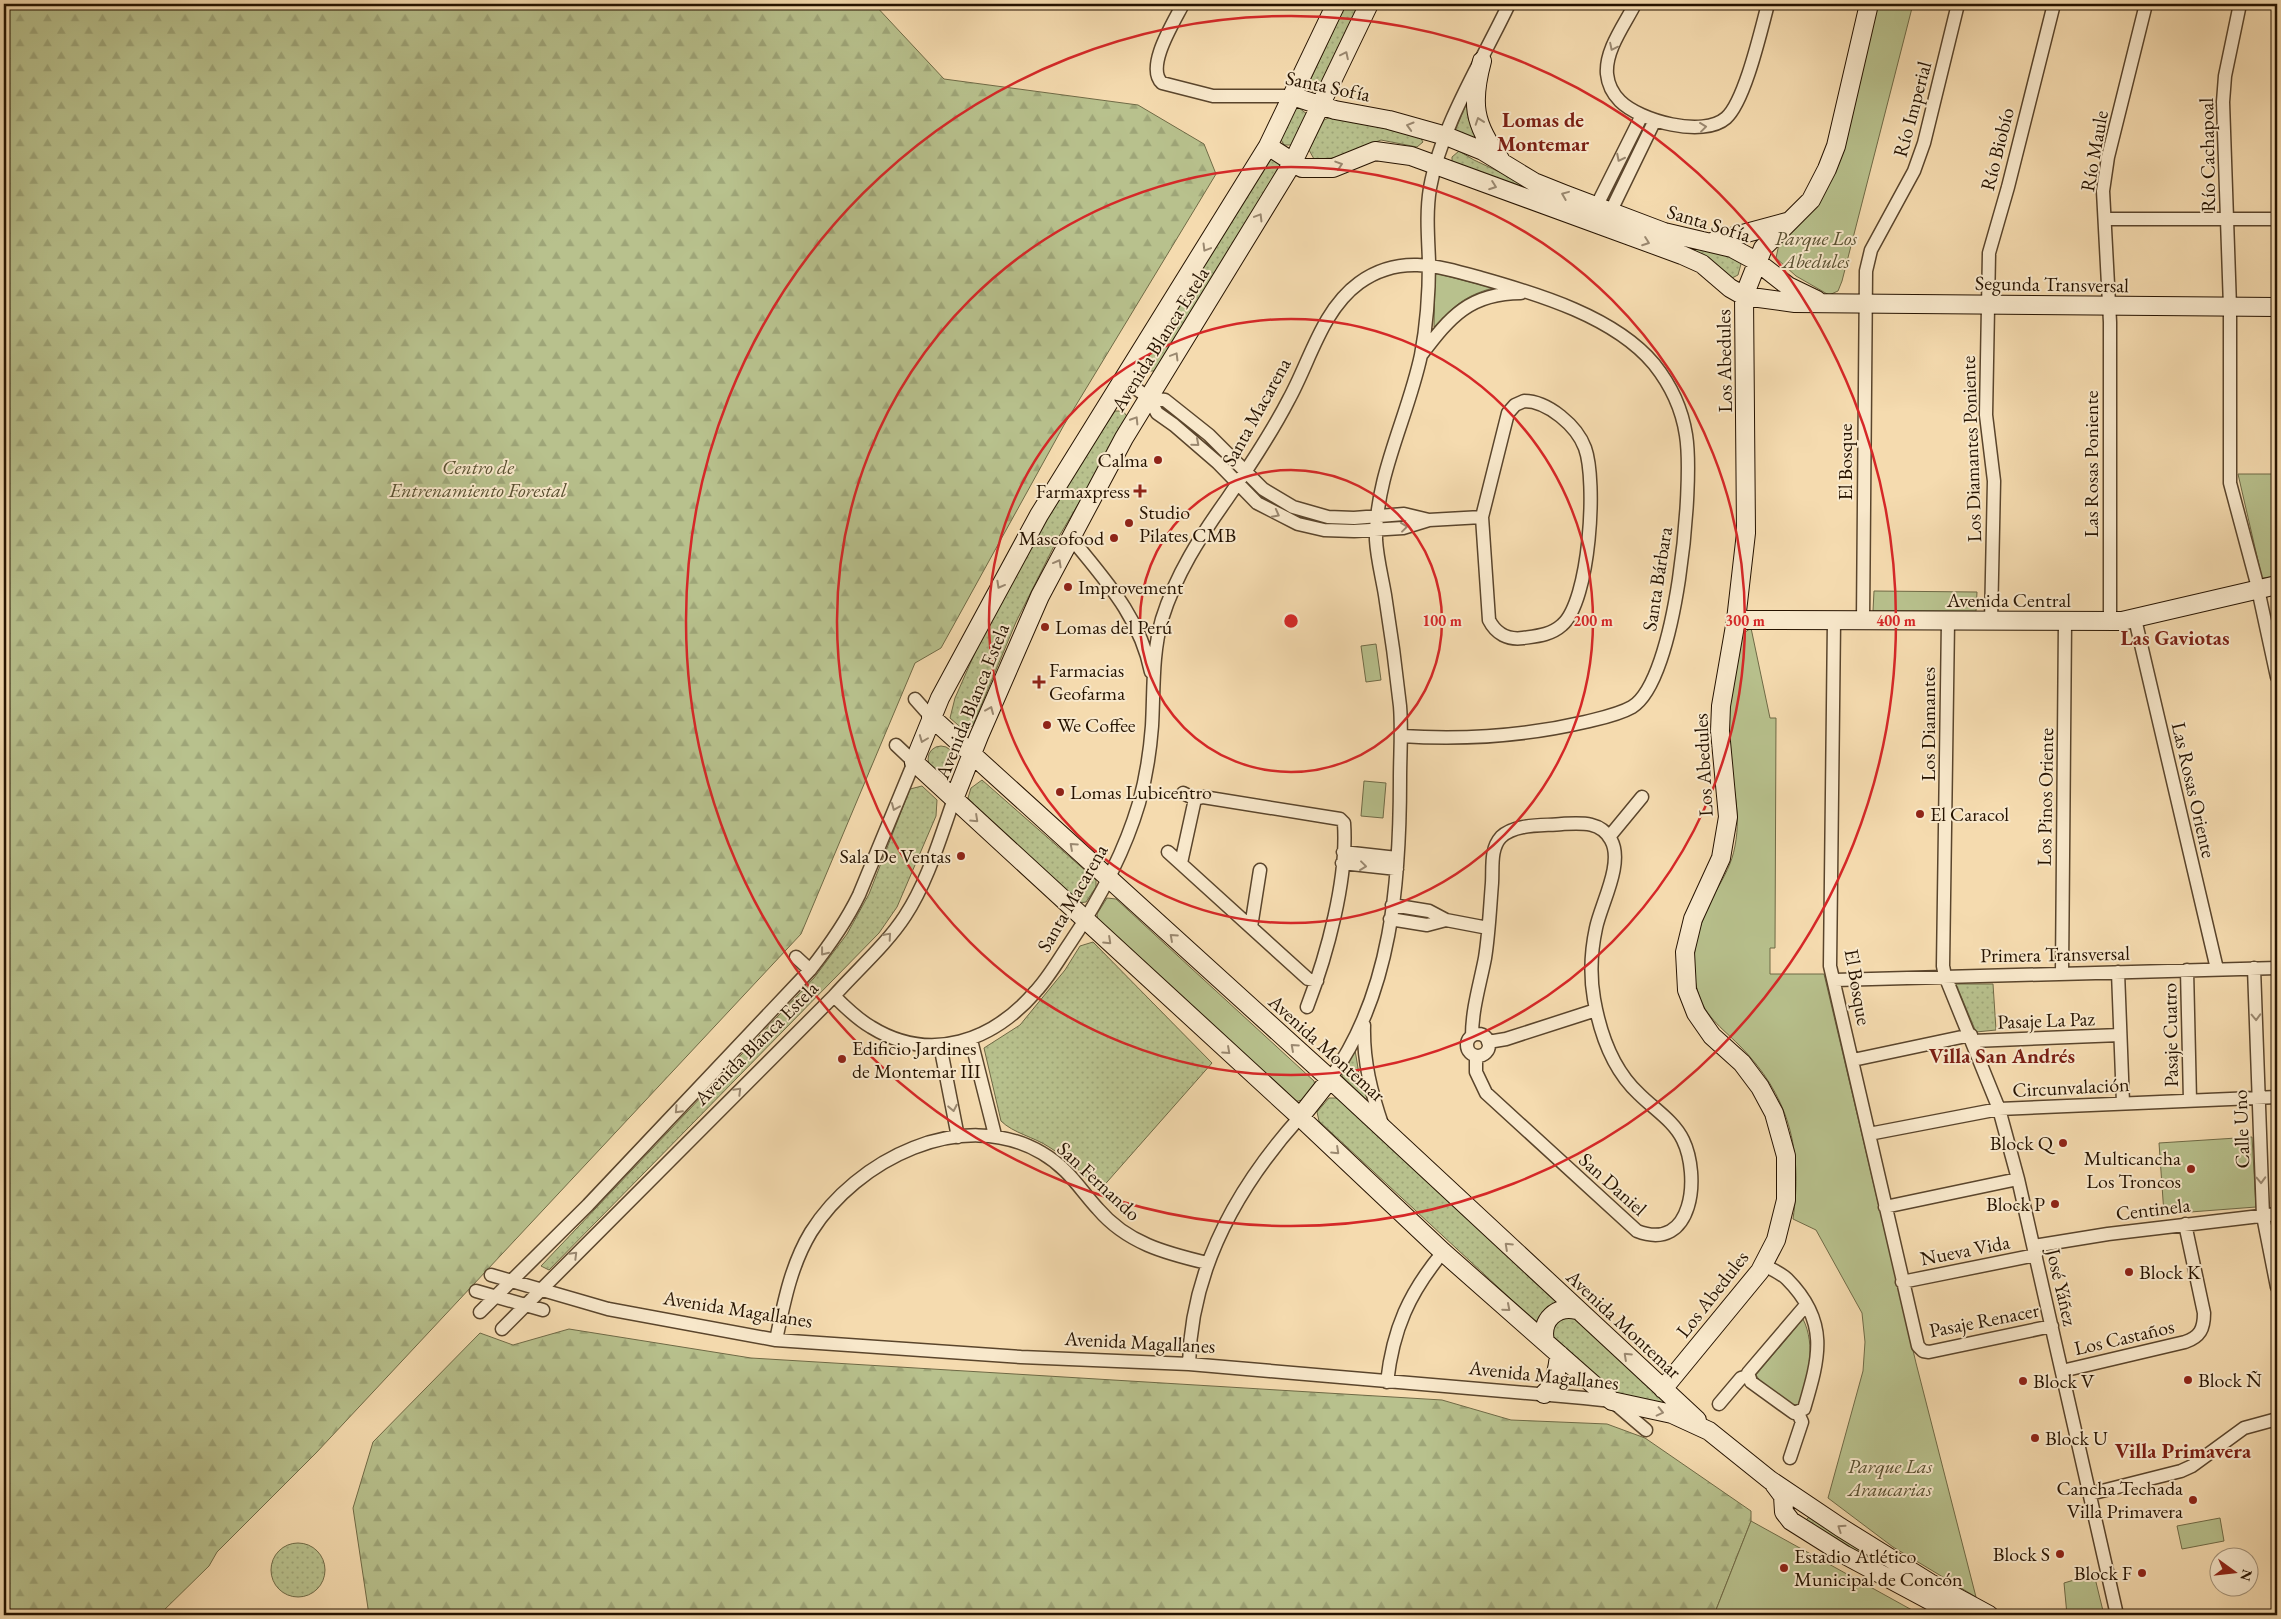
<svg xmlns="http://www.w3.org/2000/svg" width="2281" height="1619" font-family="'EB Garamond',serif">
  <defs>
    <pattern id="grass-dots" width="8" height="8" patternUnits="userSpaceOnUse" patternTransform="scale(1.25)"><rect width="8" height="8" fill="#b8c18d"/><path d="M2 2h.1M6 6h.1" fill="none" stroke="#9ea578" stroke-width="1.8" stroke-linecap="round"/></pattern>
    <pattern id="forest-firs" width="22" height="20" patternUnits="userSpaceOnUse" patternTransform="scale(1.25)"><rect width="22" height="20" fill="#b8c18d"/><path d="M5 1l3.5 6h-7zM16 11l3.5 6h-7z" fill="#9ea578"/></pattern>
  </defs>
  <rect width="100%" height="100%" fill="#f5dbaf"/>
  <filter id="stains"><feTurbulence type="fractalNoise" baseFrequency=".004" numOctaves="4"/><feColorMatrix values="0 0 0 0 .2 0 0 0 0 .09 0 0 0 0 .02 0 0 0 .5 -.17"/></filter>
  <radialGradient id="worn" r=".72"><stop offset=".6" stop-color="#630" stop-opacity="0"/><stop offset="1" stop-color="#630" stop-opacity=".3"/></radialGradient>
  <path fill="url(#grass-dots)" stroke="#6f6a46" d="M1346,4H1360L1317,91L1313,92L1308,85Z
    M1471,93L1487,146L1455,131Z
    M1295,105L1307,114L1291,145H1284L1279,136Z
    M1333,116L1420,137L1423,142L1417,147L1381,140L1334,158L1314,159L1309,150L1324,120Z
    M1459,151L1474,160L1580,210L1452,164V157Z
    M1270,155L1282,161L1238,239L1157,371H1148L1145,363Z
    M1620,220L1736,257L1741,264L1738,275L1730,279Z
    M1115,411H1123L1129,419L1058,538L1016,622L973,725L966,732L950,718L955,698L989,621L1063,489Z
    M928 759a13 13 0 1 1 26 0a13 13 0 1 1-26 0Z
    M982,780L1096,880V887L1086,902L1078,903L980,812L968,798L971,788Z
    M922,786L937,800L936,816L897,907L879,933L549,1270L541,1266L814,978L847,934L869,894L910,789Z
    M1093,942L1212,1063L1100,1190C1084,1175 1067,1158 1049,1147C1034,1137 1013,1133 1001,1121L984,1048L1020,1025L1065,970L1080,946Z
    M1956,984H1993L1996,1030L1976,1032Z
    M1355,1050L1360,1080L1369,1102L1342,1076Z
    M1329,1098H1337L1562,1303L1540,1326L1319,1121L1317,1112Z
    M1571,1314L1672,1406L1616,1396L1550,1335L1552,1323Z
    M1810,1516L1963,1606L1850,1552L1805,1521Z
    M271 1570a27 27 0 1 1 54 0a27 27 0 1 1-54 0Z"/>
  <path fill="url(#forest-firs)" stroke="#6f6a46" d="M4,4H874L944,79L1138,105L1204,144L1216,174L1064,425L941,648L915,663L801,934L316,1453L217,1552L209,1566L159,1615H4Z
    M569,1329L751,1358L1442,1400L1511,1420L1607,1424L1645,1438L1751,1511V1521L1714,1615H369L353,1508L373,1442L480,1333L513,1345Z"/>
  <path fill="#b8c18d" stroke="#6f6a46" d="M1874,4H1913L1842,281L1838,291L1829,295L1796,276L1776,258L1779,244L1814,205Z
    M1435,273L1493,288C1464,296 1454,306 1434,327Z
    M2238,474H2277V576L2262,578Z
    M1874,591L1977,592L1976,611H1873Z
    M1751,628L1770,718H1776L1775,948H1770V974H1824L1916,1363L1976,1597L1893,1547L1828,1498L1863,1371L1865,1342L1862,1313L1816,1230L1793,1219C1803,1150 1789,1095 1739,1045C1722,1028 1703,1015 1697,989C1688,955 1700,921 1716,891C1724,877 1732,863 1735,846C1742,810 1731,780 1727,745C1724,708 1734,672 1740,636Z
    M1376,644L1381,680L1366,682L1361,646Z
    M1364,781L1386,783L1383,818L1361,816Z
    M1107,898L1116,899L1314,1081L1315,1086L1302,1100L1294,1102L1098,921L1097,914Z
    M2252,1137L2256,1207L2164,1214L2159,1143Z
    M1803,1319C1816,1345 1809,1379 1798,1405L1794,1406L1760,1381L1756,1375Z
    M2220,1518L2224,1541L2182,1549L2177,1526Z
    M1751,1521L1921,1615H1714Z
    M2094,1574L2104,1615H2067L2064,1583Z"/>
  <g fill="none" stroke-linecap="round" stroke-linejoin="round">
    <defs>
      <path id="street" d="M1183,4C1174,22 1145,67 1162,83L1213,96H1292
        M1635,4C1625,24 1605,50 1607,74C1608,84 1613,94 1620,101C1640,121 1703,138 1726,118C1745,101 1761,30 1768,4
        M2240,4L2225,76L2223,102L2230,307V483L2256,580L2277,677
        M1593,213L1642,115
        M1607,219L1655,120
        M2105,219H2277
        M1422,354C1450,317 1470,293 1521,293
        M1124,380L1149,398L1165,400L1209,435L1263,489L1293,507L1328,517L1354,518L1404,514L1429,520
        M1149,398L1157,413L1174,425L1218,463L1257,503L1298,524L1324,530L1354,531L1403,528L1429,520L1482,517
        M1524,401C1548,401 1577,426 1585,448C1597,481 1590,601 1562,625C1551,635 1537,636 1523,638C1508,640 1496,634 1489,620L1482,517L1508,413L1515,405Z
        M1071,538C1105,580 1140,617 1151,672
        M2135,619L2217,969
        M1834,621L1830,966L1918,1346L1923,1351L1929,1352L2052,1326
        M1863,621L1866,271L1871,250L1914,171L1924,143L1958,4
        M1948,621L1943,966L1945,976L1999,1109L2018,1179L2117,1615
        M1991,622L1994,481L1986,415L1989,253L2008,187L2054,4
        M2110,622V322L2103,191L2108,157L2146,4
        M915,699L931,717
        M1183,793L1195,799L1203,797L1340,819L1344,823C1348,879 1327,955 1307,1007
        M1609,837L1642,797
        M1168,852L1308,979L1317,981
        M1343,852L1397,858
        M1181,863L1195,799
        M1342,863L1397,869
        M1392,905L1429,911L1446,920L1488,928
        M1390,919L1427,925L1446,920
        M1251,927L1260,870
        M796,957L810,970
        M2254,968L2263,1216L2277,1287
        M2187,970L2190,1100
        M2118,972L2123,1103
        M2062,973L2065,622
        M1835,980L2277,968
        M834,996C845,1007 857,1019 871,1027C931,1064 993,1041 1036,991C1049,977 1059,959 1070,943C1099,900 1124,854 1139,803C1146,778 1150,752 1152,726C1154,690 1152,654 1162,619C1176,574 1200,537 1227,499C1249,467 1271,434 1289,399C1310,361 1322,310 1359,283C1399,254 1438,266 1481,278C1538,294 1615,317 1654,364C1670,384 1682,409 1686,435C1694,485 1677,680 1632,707C1618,715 1601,718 1585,722C1525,736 1462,740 1401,736
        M1364,1025C1363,1061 1371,1092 1383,1127
        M1467 1045a11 11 0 1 1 22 0a11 11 0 1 1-22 0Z
        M1472,1036C1472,1009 1480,984 1485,958C1489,933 1490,907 1492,883C1493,867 1490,849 1501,837C1516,823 1544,826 1562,824C1581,823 1601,821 1611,840C1624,863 1601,904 1596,928C1591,951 1590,976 1594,999C1600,1033 1613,1070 1639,1094C1654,1109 1674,1121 1683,1140C1700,1175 1694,1253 1637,1231L1486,1093L1476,1072V1056
        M971,1040L995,1135
        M1973,1041L2120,1035
        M1488,1042L1506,1039L1596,1010
        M940,1045L958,1137
        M1853,1060L1971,1035
        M1330,1079C1392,993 1400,881 1400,779C1400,755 1402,730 1400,706C1396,669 1391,632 1385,595C1382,577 1377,558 1376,540C1375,476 1408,417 1421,355C1427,324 1429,292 1429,261C1428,236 1426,212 1430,188C1441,126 1482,61 1509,4
        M1869,1134L1999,1109L2277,1097
        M1885,1207L2018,1179
        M2034,1246L2108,1234L2277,1214
        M1764,1265C1771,1269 1781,1273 1787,1279C1830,1322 1819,1358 1804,1409L1794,1413L1751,1382L1748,1373L1806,1305
        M491,1275L608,1309L776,1340L1021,1357L1189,1364L1584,1398L1612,1401L1646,1430
        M1902,1282L2036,1255
        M476,1291L543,1310
        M480,1312L588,1205L810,970C829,946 846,922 859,895L914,762L896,745
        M502,1329L834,996C857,970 886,945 905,916C928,881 940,838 954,799
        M776,1340C784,1302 791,1265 811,1232C856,1160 962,1106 1042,1153C1069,1169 1078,1187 1098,1209C1127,1243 1165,1253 1207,1263
        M1189,1364C1191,1268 1238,1186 1300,1117
        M2062,1371L2185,1342C2200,1337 2204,1329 2204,1313L2185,1224
        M1387,1382C1393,1329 1409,1293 1443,1252
        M1719,1404L1741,1378L1748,1376
        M1790,1458L1802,1422L1798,1413
        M2090,1494L2181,1471L2192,1466L2244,1428L2277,1419"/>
      <path id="secondary" d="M1336,4L1268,146L1039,515L940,698L914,762L1300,1117L1443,1252L1612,1401L1672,1414L1709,1431L1770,1480L1840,1527L1930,1583L1989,1615
        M1482,61C1471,102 1473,124 1500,159
        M1292,96L1335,110L1389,120L1446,136L1483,151L1534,182L1564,194L1664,232L1732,248L1756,261L1788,286L1817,300
        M1268,146L1302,168H1333L1375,151L1411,156L1682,255L1702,264L1730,288L1744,296L1795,303L2277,307
        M1713,242L1787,222
        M1736,620L2122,621L2277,585
        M931,717L1330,1079L1697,1420
        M954,799L979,736L1040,596L1124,438L1293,162L1369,4
        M1300,1117L1330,1079
        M1545,1341C1540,1320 1557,1305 1577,1310
        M1663,1389L1760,1271L1776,1240L1786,1200V1156L1774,1113L1760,1087L1742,1063L1712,1036L1696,1013L1687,990L1685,952L1693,919L1721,858L1728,817L1720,731L1721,706L1736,620L1746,533L1744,296L1763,248L1811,200L1827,169L1836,146L1869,4
        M1544,1394C1555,1384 1558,1369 1559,1354
        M1774,1484L1783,1496L1784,1512L1791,1521L1845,1555L1957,1615"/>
    </defs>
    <use href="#street" stroke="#5a452c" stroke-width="15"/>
    <use href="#secondary" stroke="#261300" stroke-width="20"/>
    <use href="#street" stroke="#f8e8cb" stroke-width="12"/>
    <use href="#secondary" stroke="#f8e8cb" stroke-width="18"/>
  </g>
  <defs><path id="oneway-chevron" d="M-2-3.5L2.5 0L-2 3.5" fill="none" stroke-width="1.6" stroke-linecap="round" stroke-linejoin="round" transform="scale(1.25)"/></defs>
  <g stroke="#9a8870">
    <use href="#oneway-chevron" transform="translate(1613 47) rotate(116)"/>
    <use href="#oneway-chevron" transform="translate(1345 55) rotate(-64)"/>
    <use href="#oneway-chevron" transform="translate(1479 121) rotate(-109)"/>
    <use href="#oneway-chevron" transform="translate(1410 126) rotate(-164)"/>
    <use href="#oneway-chevron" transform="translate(1703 127) rotate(-7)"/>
    <use href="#oneway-chevron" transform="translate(1620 158) rotate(117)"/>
    <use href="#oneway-chevron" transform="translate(1339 165) rotate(-18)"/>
    <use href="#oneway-chevron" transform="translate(1493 186) rotate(20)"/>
    <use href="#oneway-chevron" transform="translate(1565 195) rotate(-158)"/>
    <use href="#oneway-chevron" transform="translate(1259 217) rotate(-59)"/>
    <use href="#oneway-chevron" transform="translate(1646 242) rotate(20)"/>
    <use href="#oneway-chevron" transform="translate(1206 248) rotate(121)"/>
    <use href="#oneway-chevron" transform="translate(1175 356) rotate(-59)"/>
    <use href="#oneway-chevron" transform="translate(1135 420) rotate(-58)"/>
    <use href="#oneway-chevron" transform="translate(1196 443) rotate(41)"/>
    <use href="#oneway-chevron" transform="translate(1276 514) rotate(28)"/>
    <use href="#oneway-chevron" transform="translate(1404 527) rotate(-7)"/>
    <use href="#oneway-chevron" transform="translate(1058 563) rotate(-61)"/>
    <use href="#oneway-chevron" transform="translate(1000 585) rotate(119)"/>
    <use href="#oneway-chevron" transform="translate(990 710) rotate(-67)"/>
    <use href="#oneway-chevron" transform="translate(923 739) rotate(111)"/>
    <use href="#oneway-chevron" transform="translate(895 807) rotate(113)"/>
    <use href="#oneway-chevron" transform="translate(975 819) rotate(43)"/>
    <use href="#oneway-chevron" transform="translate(1073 846) rotate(-138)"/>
    <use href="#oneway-chevron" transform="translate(1363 866) rotate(7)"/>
    <use href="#oneway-chevron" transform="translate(888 936) rotate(-49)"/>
    <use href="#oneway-chevron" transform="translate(1173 937) rotate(-138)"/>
    <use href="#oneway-chevron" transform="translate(1108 941) rotate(43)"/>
    <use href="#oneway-chevron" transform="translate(824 952) rotate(128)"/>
    <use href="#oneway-chevron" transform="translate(2256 1017) rotate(88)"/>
    <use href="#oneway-chevron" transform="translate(1294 1047) rotate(-138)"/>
    <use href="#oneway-chevron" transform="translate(1227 1051) rotate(42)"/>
    <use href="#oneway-chevron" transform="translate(738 1091) rotate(-45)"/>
    <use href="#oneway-chevron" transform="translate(953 1108) rotate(79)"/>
    <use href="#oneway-chevron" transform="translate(678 1110) rotate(133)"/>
    <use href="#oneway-chevron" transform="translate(1336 1151) rotate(43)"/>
    <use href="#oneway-chevron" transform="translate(2261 1180) rotate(88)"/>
    <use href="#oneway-chevron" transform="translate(1508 1246) rotate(-137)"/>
    <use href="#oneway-chevron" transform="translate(574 1255) rotate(-45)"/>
    <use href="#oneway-chevron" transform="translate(1507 1308) rotate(41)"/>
    <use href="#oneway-chevron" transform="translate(1627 1356) rotate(-137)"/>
    <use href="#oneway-chevron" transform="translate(1660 1412) rotate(13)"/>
    <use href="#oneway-chevron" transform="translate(1841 1528) rotate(-146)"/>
  </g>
  <g fill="none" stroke="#d62828" stroke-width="2.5">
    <circle cx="1291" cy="621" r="151"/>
    <circle cx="1291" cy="621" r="302"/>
    <circle cx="1291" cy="621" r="454"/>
    <circle cx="1291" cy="621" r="605"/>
  </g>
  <g fill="#8f2418" stroke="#f8e8cb" stroke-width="2">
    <circle cx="1158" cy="460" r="5"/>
    <path d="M1137.5 483.5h5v5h5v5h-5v5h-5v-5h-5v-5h5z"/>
    <circle cx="1129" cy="523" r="5"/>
    <circle cx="1114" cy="538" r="5"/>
    <circle cx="1068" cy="587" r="5"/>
    <circle cx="1045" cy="627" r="5"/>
    <path d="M1036.5 674.5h5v5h5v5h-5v5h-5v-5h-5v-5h5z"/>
    <circle cx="1047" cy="725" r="5"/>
    <circle cx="1060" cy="792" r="5"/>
    <circle cx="1920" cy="814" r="5"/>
    <circle cx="961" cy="856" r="5"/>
    <circle cx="842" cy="1059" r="5"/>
    <circle cx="2063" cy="1143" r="5"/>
    <circle cx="2191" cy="1169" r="5"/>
    <circle cx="2055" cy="1204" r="5"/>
    <circle cx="2129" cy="1272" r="5"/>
    <circle cx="2188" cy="1380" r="5"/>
    <circle cx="2023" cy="1381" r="5"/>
    <circle cx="2035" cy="1438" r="5"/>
    <circle cx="2193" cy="1500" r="5"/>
    <circle cx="2060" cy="1554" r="5"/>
    <circle cx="1784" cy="1568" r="5"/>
    <circle cx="2142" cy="1573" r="5"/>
  </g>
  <g text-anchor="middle" stroke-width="4" stroke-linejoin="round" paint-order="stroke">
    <g font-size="20" fill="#261300" stroke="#f8e8cb">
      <text transform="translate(1328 86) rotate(12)" y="7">Santa Sofía</text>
      <text transform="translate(1912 109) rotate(-75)" y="7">Río Imperial</text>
      <text transform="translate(1997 149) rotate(-76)" y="7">Río Biobío</text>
      <text transform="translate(2094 151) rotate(-80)" y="7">Río Maule</text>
      <text transform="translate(2207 155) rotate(-91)" y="7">Río Cachapoal</text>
      <text transform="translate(1709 223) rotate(17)" y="7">Santa Sofía</text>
      <text transform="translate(2052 284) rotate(1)" y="7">Segunda Transversal</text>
      <text transform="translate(1160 339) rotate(-58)" y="7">Avenida Blanca Estela</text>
      <text transform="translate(1724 361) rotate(-91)" y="7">Los Abedules</text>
      <text transform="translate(1256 412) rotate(-61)" y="7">Santa Macarena</text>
      <text transform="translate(1971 449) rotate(-92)" y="7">Los Diamantes Poniente</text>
      <text transform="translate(1845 462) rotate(-90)" y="7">El Bosque</text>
      <text transform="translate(2091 464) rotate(-90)" y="7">Las Rosas Poniente</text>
      <text transform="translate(1657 579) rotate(-81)" y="7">Santa Bárbara</text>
      <text x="2009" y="607">Avenida Central</text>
      <text transform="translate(972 701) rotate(-68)" y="7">Avenida Blanca Estela</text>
      <text transform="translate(1928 724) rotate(-90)" y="7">Los Diamantes</text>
      <text transform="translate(1703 765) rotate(-93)" y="7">Los Abedules</text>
      <text transform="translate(2194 790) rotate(77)" y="7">Las Rosas Oriente</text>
      <text transform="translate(2045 797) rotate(-89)" y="7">Los Pinos Oriente</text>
      <text transform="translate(1072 898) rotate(-60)" y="7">Santa Macarena</text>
      <text transform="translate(2055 954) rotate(-1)" y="7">Primera Transversal</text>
      <text transform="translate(1858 987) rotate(80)" y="7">El Bosque</text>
      <text transform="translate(2046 1020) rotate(-2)" y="7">Pasaje La Paz</text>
      <text transform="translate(2170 1035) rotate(-91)" y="7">Pasaje Cuatro</text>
      <text transform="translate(756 1043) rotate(-45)" y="7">Avenida Blanca Estela</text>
      <text transform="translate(1327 1048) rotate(42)" y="7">Avenida Montemar</text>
      <text transform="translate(2071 1087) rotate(-3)" y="7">Circunvalación</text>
      <text transform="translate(2241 1129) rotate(-92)" y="7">Calle Uno</text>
      <text transform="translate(1099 1181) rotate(43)" y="7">San Fernando</text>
      <text transform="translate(1613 1184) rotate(42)" y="7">San Daniel</text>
      <text transform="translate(2153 1209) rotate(-7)" y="7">Centinela</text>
      <text transform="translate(1965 1250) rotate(-11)" y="7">Nueva Vida</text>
      <text transform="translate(2062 1287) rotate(77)" y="7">José Yáñez</text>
      <text transform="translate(1712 1294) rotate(-52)" y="7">Los Abedules</text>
      <text transform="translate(738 1309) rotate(9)" y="7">Avenida Magallanes</text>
      <text transform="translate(1984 1320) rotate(-11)" y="7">Pasaje Renacer</text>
      <text transform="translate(1624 1324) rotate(43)" y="7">Avenida Montemar</text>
      <text transform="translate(2124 1337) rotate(-13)" y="7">Los Castaños</text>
      <text transform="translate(1140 1342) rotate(3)" y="7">Avenida Magallanes</text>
      <text transform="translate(1544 1375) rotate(6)" y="7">Avenida Magallanes</text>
    </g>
    <g font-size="20" font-style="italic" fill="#595031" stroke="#f8e8cb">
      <text x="1816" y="245">Parque Los<tspan x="1816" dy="23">Abedules</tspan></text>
      <text x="478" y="474">Centro de<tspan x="478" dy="23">Entrenamiento Forestal</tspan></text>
      <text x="1890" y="1473">Parque Las<tspan x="1890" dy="23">Araucarias</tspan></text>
    </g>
    <g font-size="20" fill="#261300" stroke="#f8e8cb" text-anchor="start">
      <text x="1148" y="467" text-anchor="end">Calma</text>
      <text x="1130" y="498" text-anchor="end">Farmaxpress</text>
      <text x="1139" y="519">Studio<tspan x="1139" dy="23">Pilates CMB</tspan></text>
      <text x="1104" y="545" text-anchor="end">Mascofood</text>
      <text x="1078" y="594">Improvement</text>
      <text x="1055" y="634">Lomas del Perú</text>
      <text x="1049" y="677">Farmacias<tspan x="1049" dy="23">Geofarma</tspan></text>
      <text x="1057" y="732">We Coffee</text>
      <text x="1070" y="799">Lomas Lubicentro</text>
      <text x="1930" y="821">El Caracol</text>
      <text x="951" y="863" text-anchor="end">Sala De Ventas</text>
      <text x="852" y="1055">Edificio Jardines<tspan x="852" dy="23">de Montemar III</tspan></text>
      <text x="2053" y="1150" text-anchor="end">Block Q</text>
      <text x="2181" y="1165" text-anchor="end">Multicancha<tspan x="2181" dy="23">Los Troncos</tspan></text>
      <text x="2045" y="1211" text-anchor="end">Block P</text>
      <text x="2139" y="1279">Block K</text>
      <text x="2198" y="1387">Block Ñ</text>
      <text x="2033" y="1388">Block V</text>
      <text x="2045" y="1445">Block U</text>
      <text x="2183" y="1495" text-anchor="end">Cancha Techada<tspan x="2183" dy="23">Villa Primavera</tspan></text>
      <text x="2050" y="1561" text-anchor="end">Block S</text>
      <text x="1794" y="1563">Estadio Atlético<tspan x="1794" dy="23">Municipal de Concón</tspan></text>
      <text x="2132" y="1580" text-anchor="end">Block F</text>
    </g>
    <g font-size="21" font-weight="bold" fill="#7a1f14" stroke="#f8e8cb">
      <text x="1543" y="127">Lomas de<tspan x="1543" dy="24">Montemar</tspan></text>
      <text x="2175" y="645">Las Gaviotas</text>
      <text x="2002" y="1063">Villa San Andrés</text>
      <text x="2183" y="1458">Villa Primavera</text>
    </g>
  </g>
  <circle cx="1291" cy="621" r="8" fill="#d62828" stroke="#f8e8cb" stroke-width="2.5"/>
  <g font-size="15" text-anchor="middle" font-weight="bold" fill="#d62828" stroke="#f8e8cb" stroke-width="4" stroke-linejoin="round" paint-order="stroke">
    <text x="1442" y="626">100 m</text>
    <text x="1593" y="626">200 m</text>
    <text x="1745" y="626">300 m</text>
    <text x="1896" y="626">400 m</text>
  </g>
  <rect width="2281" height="1619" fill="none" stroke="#f5dbaf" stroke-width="20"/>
  <rect x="5" y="5" width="2271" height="1609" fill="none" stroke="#261300" stroke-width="2.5"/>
  <rect x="10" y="10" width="2261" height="1599" fill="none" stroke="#261300"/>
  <g transform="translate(2234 1572) rotate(105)"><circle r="24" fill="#f8e8cb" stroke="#a4937a"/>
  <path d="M0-4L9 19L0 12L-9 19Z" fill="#8f2418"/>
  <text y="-8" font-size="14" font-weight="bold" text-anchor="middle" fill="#261300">N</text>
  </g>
  <rect width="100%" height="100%" filter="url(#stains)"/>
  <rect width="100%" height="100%" fill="url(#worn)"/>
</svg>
